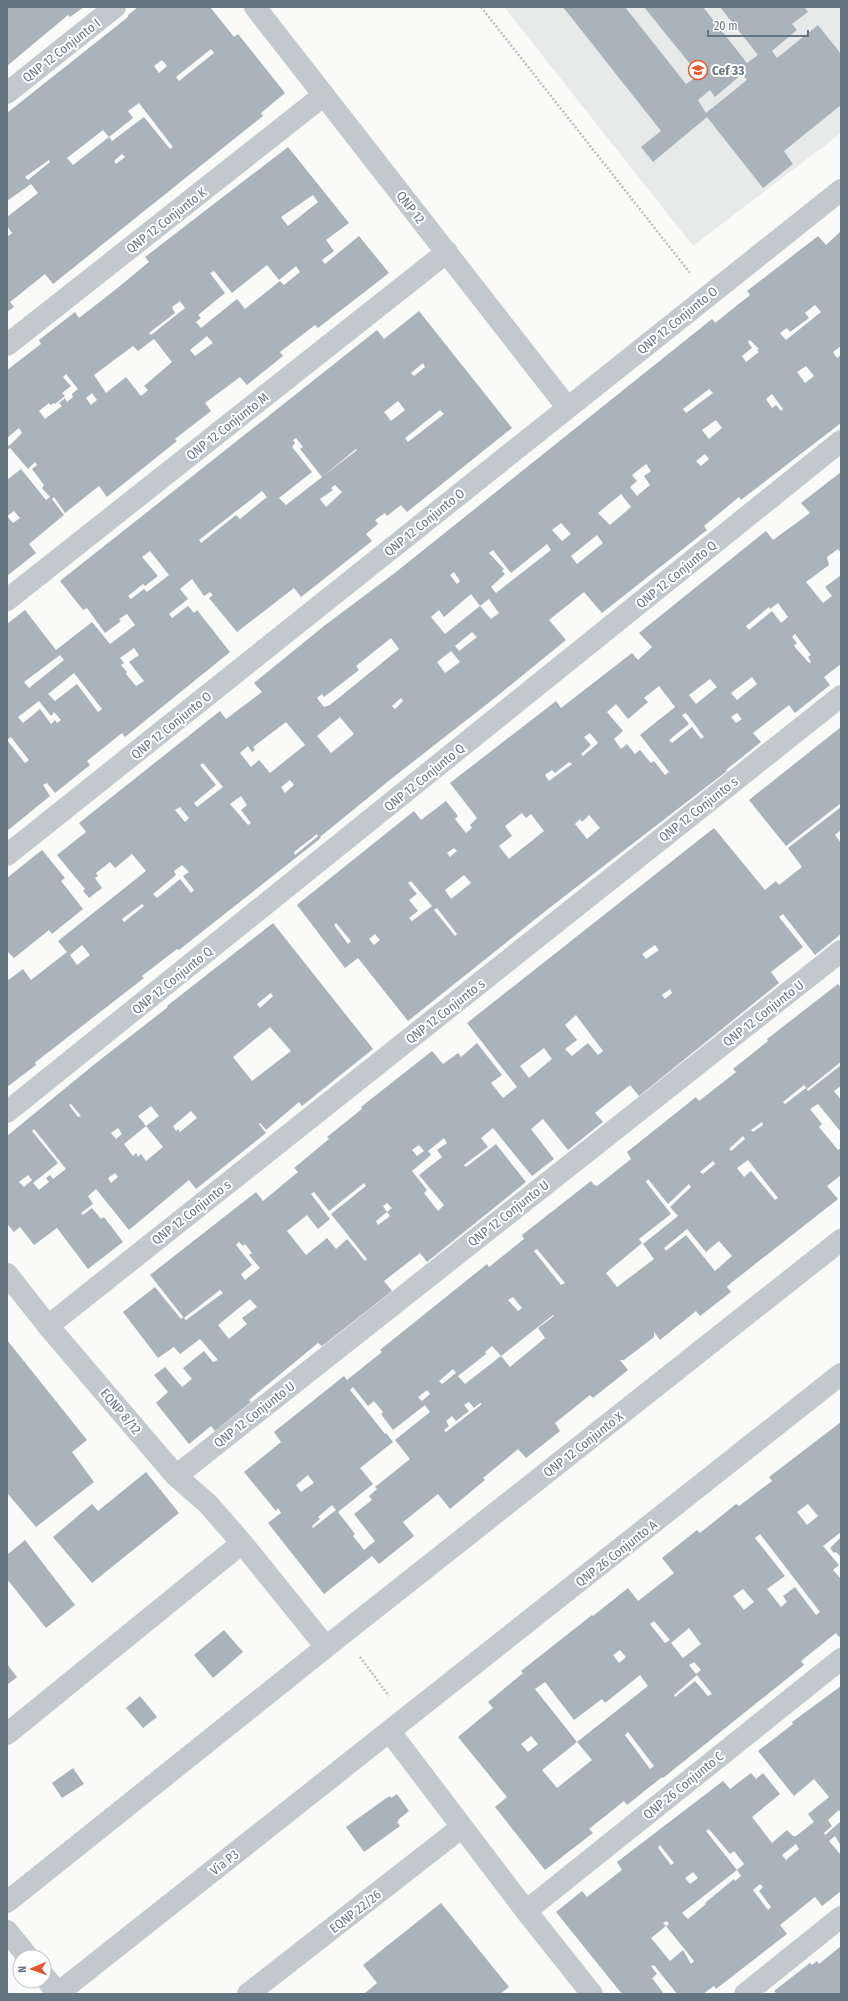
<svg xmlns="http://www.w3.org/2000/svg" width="848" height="2001" font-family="'Fira Sans Condensed',sans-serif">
  <rect width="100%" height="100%" fill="#fafaf8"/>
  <path fill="#e8e9e9" d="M504,7H841V133L693,246Z"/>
  <path fill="#aab3b9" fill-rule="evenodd" d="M7,7H84L70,17L68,15L7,66Z
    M138,7H210L234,37L238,34L285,93L261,113L263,116L53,284L45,274L10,302L14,307L7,312V237L12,233L7,226V217L38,193L31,184L7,201V113L128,17V15ZM211,49L214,53L179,81L176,77ZM162,60L167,66L159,73L154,66ZM139,103L173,147L170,149L144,117L112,141L109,137L133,118L128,111ZM103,130L109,137L73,165L67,158ZM122,154L125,157L116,164L114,161ZM49,160L50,162L28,180L25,177Z
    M563,7H625L686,84L699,75L644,7H703L747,63L758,55L720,7H804L808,12L792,24L797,30L772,51L777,58L818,25L841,54V105L784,151L793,164L763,188L707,117L653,162L641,147L661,131ZM742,74L747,80L706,113L698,100L710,90L715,97Z
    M288,147L349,223L326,240L334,251L322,260L325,264L359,236L389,273L318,328L315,325L280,352L283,356L247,385L240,377L205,403L211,411L175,439L177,441L107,497L99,486L65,513L54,497L52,499L64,515L29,544L36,553L7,576V480L21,469L46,500L50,497L42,488L44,485L32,469L37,465L35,462L28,469L10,448L7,450V443L9,446L22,433L19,428L7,438V370L41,344L39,340L75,312L79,318L115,290L149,262L145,257ZM313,195L318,202L288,226L281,217ZM267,265L279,280L296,266L300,272L284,285L280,281L245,309L237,299L201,328L196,322L201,318L198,315L225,293L210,273L214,271L232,293ZM180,301L185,308L151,335L149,333L175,313L172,307ZM207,336L213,343L195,356L190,350ZM154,339L172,362L144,386L148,390L141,396L126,377L106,393L94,375L133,346L138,351ZM66,374L78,389L72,394L73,397L67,402L65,398L59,403L62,406L45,419L39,411L49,403L50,405L54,403L55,404L65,396L62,393L71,386L63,377ZM92,393L97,400L91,405L86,398ZM14,511L20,518L13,523L7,516Z
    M841,231V346L833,352L837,358L841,355V423L741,500L739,497L704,526L707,530L602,613L584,592L549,620L566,640L496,697L391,779L320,837L321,838L179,950L177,949L142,976L144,978L37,1061L35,1063L36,1065L7,1087V981L23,969L31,980L67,952L58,941L146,871L132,854L115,868L110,862L96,873L98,876L95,878L102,888L89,898L83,891L85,889L57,855L86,832L79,823L220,711L226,719L262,692L254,683L324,626L396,572L712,319L715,323L750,295L747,291L818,236L826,245ZM815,305L821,312L786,340L780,333L787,328L790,332L809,318L805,313ZM750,340L759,349L757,350L759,352L746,362L742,356L752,348L748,342ZM806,366L814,376L805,383L797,372ZM709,389L713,393L686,413L683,409ZM772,394L783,409L781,411L776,405L772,408L766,399ZM716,420L722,428L709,439L702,430ZM705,454L709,459L701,466L696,461ZM646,464L651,471L644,476L650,485L637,496L630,487L637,481L632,475ZM621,494L631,507L610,525L598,513ZM561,523L571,534L562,541L552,530ZM597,535L603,543L577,564L571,556ZM547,544L551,550L496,593L491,587L505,574L502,571L504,569L489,553L493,550L511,573ZM454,572L460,581L457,584L450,575ZM471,594L480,606L489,599L499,613L491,619L480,606L445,634L431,617L439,610L444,617ZM472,632L477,637L459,651L455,646ZM391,638L399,649L330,705L324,707L317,698L322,694L324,697L359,670L356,666ZM451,651L460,662L445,673L437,662ZM401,698L403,701L395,709L392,706ZM340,717L354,734L331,753L317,736ZM286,722L305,745L270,773L259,760L251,767L240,753L248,746L252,752L255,750L253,747ZM203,763L223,787L197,807L194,803L216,785L200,765ZM290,780L294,785L285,793L281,787ZM241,796L247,805L241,810L251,823L248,825L230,804ZM180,807L189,818L185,822L175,810ZM317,834L318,836L295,855L294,852ZM182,865L189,872L183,876L194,890L191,893L180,879L157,898L153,894L176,875L174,871ZM142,904L144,906L124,922L122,919ZM82,945L90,955L77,965L70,955Z
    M419,311L512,428L407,512L401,505L387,516L385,513L375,520L378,524L366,534L372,541L301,597L294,588L237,632L209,598L213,595L210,592L204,596L192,579L180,589L188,599L169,614L172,618L188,606L194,613L197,610L230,652L125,737L122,733L87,761L90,765L55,793L47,783L43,785L50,796L7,831V740L25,763L29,760L11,737L7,740V624L25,610L56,650L92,622L110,644L135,625L127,614L119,619L121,621L105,633L87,608L83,610L60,581L377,330L384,339ZM423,363L425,367L414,376L411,373ZM398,401L405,410L391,421L384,412ZM440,410L444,414L408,442L405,438ZM296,438L303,447L300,449L322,477L356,449L357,450L286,505L279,498L312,472L292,447L295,443L293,440ZM335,485L342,492L326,507L320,499L333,490L331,488ZM262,491L267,497L240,519L236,515L201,543L199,540ZM150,551L169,575L147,592L144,589L131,599L128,596L143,584L145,586L158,576L142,557ZM134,648L139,655L129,662L144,681L136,686L126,674L127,672L121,665L124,663L120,658ZM60,655L64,660L29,688L24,682ZM74,673L102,709L98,712L77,684L55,701L48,694ZM39,701L51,716L54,712L61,720L57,723L55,720L51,724L40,709L23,723L18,717Z
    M841,472V553L838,549L827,557L829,565L806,582L823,603L832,596L825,587L841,575V664L824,677L830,685L795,713L789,705L753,733L761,742L726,770L727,771L548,909L408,1021L358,958L345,968L297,905L298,904L414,811L421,820L446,801L458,816L455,819L466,833L472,828L470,825L477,818L450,783L556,701L561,708L632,653L638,660L652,647L639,633L766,531L773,540L810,513L801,503ZM778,603L788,617L781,623L772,611L749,630L746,626L769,607L770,609ZM795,634L811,655L808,657L811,662L809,663L794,646L797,643L792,637ZM752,677L757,684L737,700L731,693ZM710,679L717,687L696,704L689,695ZM659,686L675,707L640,735L669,772L665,775L654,761L651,763L640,750L635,754L627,744L621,749L614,739L623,731L607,712L616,704L628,719L648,702L644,698ZM686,713L704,737L701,739L692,727L672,743L669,740L689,724L682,715ZM737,713L742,719L736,723L731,717ZM590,733L598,743L583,756L581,754L591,745L584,737ZM569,762L572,764L549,781L545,775L552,770L555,773ZM522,813L526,818L531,814L544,831L509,859L499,846L512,836L505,826ZM589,815L600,828L587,839L575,824L580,819L582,822ZM454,848L457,851L450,857L447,853ZM464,875L471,883L451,899L445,890ZM411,881L432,906L412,921L409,918L418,911L409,900L417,894L408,883ZM437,908L457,934L455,936L434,910ZM336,923L351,941L348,944L334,925ZM375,934L380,940L374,945L369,939Z
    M841,727V803L786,846L749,800Z
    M841,807V830L835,835L841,843V934L815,955L783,914L779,917L803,947L771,972L779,983L639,1096L630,1085L595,1113L603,1122L568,1150L543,1119L531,1129L554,1159L532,1176L493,1128L481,1138L488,1147L464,1165L466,1167L496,1144L526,1182L427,1262L420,1253L384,1281L392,1291L322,1346L318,1343L249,1400L251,1402L215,1431L211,1426L189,1444L156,1403L168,1392L154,1375L165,1367L182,1387L192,1379L183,1368L204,1351L213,1362L218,1360L200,1339L180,1354L174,1347L158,1358L123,1312L155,1287L181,1319L183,1317L186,1320L223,1293L220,1290L184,1318L150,1275L256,1192L263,1201L298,1172L294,1168L329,1139L327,1137L362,1109L361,1107L432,1051L443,1064L458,1053L461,1057L477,1043L502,1075L491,1083L503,1098L517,1087L467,1023L714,828L765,890L776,881L779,885L802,867L788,848ZM655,945L659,950L646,959L642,954ZM670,989L672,993L665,999L662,995ZM576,1015L603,1051L598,1055L588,1043L572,1056L565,1049L577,1040L565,1025ZM544,1048L552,1059L529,1078L520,1066ZM444,1138L447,1143L437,1150L442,1157L419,1175L444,1205L438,1211L424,1193L427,1190L412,1171L431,1155L428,1151ZM419,1145L424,1151L417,1156L412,1150ZM364,1183L366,1186L331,1214L367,1259L365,1261L347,1239L336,1249L327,1238L306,1255L287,1231L307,1215L318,1229L330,1219L311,1194L314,1192L329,1211ZM387,1203L392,1208L387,1212L390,1216L378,1225L376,1221L387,1212L383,1206ZM239,1242L243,1246L245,1244L252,1253L249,1255L260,1268L245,1280L241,1274L252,1265L236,1245ZM250,1299L257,1307L242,1318L247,1324L229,1339L218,1325Z
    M42,850L65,878L61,881L83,909L52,934L49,930L14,958L7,951V878Z
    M273,923L373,1049L302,1106L299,1102L266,1130L260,1123L259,1124L266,1133L196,1189L189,1180L129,1230L96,1189L88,1196L93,1204L81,1213L83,1215L92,1208L101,1219L104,1217L123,1242L88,1269L57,1228L34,1245L20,1227L14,1232L7,1224V1136L96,1063L168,1007L167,1006ZM271,993L273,996L260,1008L257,1004ZM270,1027L291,1051L252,1081L233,1057ZM71,1104L81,1116L78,1117L69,1105ZM151,1106L159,1116L146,1126L138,1116ZM191,1111L197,1118L180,1132L178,1129L176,1131L173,1126ZM146,1126L163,1147L146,1161L141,1154L138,1157L136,1153L133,1156L124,1144ZM118,1128L122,1134L116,1139L111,1133ZM34,1129L66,1169L53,1179L50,1175L46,1178L49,1182L39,1190L33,1183L58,1163L32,1131ZM115,1173L118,1177L111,1183L108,1178ZM28,1175L32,1180L24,1187L19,1182Z
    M838,984L841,988V1062L807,1089L804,1085L783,1102L785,1104L806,1088L808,1091L841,1065V1086L834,1091L841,1100V1132L818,1104L810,1109L822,1124L819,1127L838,1150L841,1148V1175L827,1186L838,1199L731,1283L727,1287L731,1292L700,1316L696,1311L660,1340L654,1332V1337L624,1360H620L628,1370L593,1398L590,1395L555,1423L560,1431L526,1458L518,1449L483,1478L485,1480L450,1509L438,1494L403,1522L414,1536L379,1564L372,1556L324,1594L268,1523L281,1513L278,1508L276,1511L244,1472L281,1442L274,1432L344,1376L347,1380L382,1352L380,1350L487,1264L489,1267L524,1239L522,1235L591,1181L594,1185L597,1186L631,1159L627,1152L696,1097L699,1101L736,1072L733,1069L768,1041L767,1039ZM762,1122L763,1125L753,1132L751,1130ZM743,1136L745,1139L731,1151L729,1149ZM748,1160L778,1198L775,1200L751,1171L744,1177L737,1168ZM713,1161L715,1164L703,1174L700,1172ZM648,1179L668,1204L689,1184L691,1187L670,1207L678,1216L643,1244L654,1259L617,1287L606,1273L642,1243L639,1239L671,1214L646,1182ZM687,1229L706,1252L719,1241L732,1256L715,1271L686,1235L666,1251L664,1248ZM537,1249L565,1283L561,1285L534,1251ZM513,1297L522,1308L518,1311L508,1300ZM553,1315L554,1316L538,1328L545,1338L510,1367L501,1356L465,1384L458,1376L486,1354L485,1352L492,1346L501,1356ZM453,1369L456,1373L442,1384L439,1381ZM353,1387L368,1406L374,1401L383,1412L381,1414L393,1430L425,1405L430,1412L395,1440L410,1459L375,1487L377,1489L369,1496L372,1500L354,1514L375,1541L364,1550L353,1536L355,1534L338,1512L373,1484L360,1468L393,1442L386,1433L385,1434L362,1405L350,1390ZM427,1390L430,1394L422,1401L418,1397ZM469,1402L474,1408L480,1403L482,1404L446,1432L444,1430L449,1426L446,1421L452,1416L456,1421L469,1411L464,1405ZM308,1475L314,1483L301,1492L296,1485ZM332,1505L336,1510L313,1528L312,1526L320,1519L318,1517Z
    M7,1340L87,1440L72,1452L94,1482L36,1527L7,1493Z
    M841,1422V1532L823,1546L839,1565L833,1570L841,1579V1636L839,1637L836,1633L801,1661L804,1665L663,1778L662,1777L627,1805L624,1801L589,1829L593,1833L545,1870L495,1807L507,1797L458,1737L493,1708L488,1702L523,1673L521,1671L592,1615L593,1616L628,1588L638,1601L674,1573L662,1558L697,1530L700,1533L736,1504L739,1506L772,1481L769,1477ZM808,1504L818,1516L807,1525L797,1512ZM760,1534L820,1612L816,1615L795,1587L783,1596L787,1602L781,1607L767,1589L785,1576L755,1538ZM743,1589L754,1602L744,1610L733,1596ZM654,1621L670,1640L665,1643L650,1624ZM689,1628L701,1644L683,1658L671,1643ZM620,1650L626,1657L619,1663L613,1655ZM694,1662L701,1670L696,1674L689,1665ZM640,1675L648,1686L577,1742L592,1760L557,1788L542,1770L577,1742L535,1689L545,1682L574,1720L602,1699L605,1703ZM697,1675L712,1694L708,1696L695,1681L675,1697L674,1695ZM628,1732L654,1766L650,1769L625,1735ZM531,1736L538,1744L528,1752L521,1744Z
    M146,1472L179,1513L92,1583L53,1537L92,1504L98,1511Z
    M841,1537V1557L836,1552L834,1553L830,1548Z
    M25,1540L75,1605L46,1628L7,1579V1555Z
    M224,1630L243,1652L213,1678L194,1655Z
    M7,1664L17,1677L7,1685Z
    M841,1686V1813L839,1810L828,1820L832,1826L824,1833L825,1835L841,1821V1846L835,1836L829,1841L841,1855V1891L822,1906L815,1897L780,1925L787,1934L716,1989L714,1986L703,1994H677L654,1965L651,1966L657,1974L652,1978L664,1994H622L556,1912L582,1891L587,1897L622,1870L617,1862L723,1781L730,1789L751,1773L756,1779L763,1773L780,1794L752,1817L772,1843L787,1830L793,1836H796L814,1822L808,1814L829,1797L814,1779L794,1796L758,1751L793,1724L792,1722ZM709,1829L730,1854L734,1851L744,1864L737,1870L741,1876L735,1881L734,1879L705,1903L706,1904L688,1919L682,1913L737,1870L706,1831ZM796,1844L799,1849L786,1860L782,1855ZM660,1845L674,1863L671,1865L658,1848ZM693,1872L698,1878L690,1884L685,1878ZM760,1884L763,1887L759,1891L771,1907L768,1910L753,1890ZM667,1921L669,1924L666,1926L694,1961L691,1964L683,1950L670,1961L651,1938L666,1926L663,1923Z
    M140,1696L157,1717L143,1728L126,1708Z
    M73,1768L84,1784L62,1798L52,1783Z
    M397,1794L409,1811L398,1820L399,1821L397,1822L400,1826L364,1852L346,1827L385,1799L390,1796L391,1798Z
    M441,1903L509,1987L500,1994H364L377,1983L363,1965Z
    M841,1946V1994H777L774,1991L810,1963L812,1965L817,1961L819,1964Z"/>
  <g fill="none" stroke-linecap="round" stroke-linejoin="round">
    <path stroke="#bbbfc2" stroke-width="2.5" stroke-dasharray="2 2" stroke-linecap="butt" d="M481,7L690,273
      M360,1657L389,1696"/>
    <path stroke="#c3c8cc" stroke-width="22" d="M255,7L567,407
      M7,93L115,7
      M7,345L324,95
      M7,600L447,252
      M7,855L841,190
      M7,1112L841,441
      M7,1274L48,1326L176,1476L208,1504L242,1543L326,1647
      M48,1326L841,696
      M176,1476L841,951
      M390,1732L526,1911L592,1994
      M7,1734L242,1543
      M7,1902L326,1647L841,1240
      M526,1911L841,1659
      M7,1931L28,1957
      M44,1976L58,1994
      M57,1994L841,1374
      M248,1994L462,1827
      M745,1994L841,1917"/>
  </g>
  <defs>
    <symbol id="school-ring" viewBox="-11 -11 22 22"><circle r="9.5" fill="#fff" stroke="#e4572e" stroke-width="1.5"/><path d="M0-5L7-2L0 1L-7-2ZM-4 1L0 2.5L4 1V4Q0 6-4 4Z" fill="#e4572e"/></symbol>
  </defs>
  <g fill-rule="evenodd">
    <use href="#school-ring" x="687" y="59" width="22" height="22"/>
  </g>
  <g text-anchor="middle" stroke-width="4" stroke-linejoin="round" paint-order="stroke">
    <g font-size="13" fill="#657683" stroke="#fff">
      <text transform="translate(61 50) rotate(-38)" y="5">QNP 12 Conjunto I</text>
      <text transform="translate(411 207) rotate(52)" y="5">QNP 12</text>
      <text transform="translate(166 220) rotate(-38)" y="5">QNP 12 Conjunto K</text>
      <text transform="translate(677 320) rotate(-39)" y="5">QNP 12 Conjunto O</text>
      <text transform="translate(227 426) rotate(-38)" y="5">QNP 12 Conjunto M</text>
      <text transform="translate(424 522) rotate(-39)" y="5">QNP 12 Conjunto O</text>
      <text transform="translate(676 574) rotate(-39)" y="5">QNP 12 Conjunto Q</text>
      <text transform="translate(171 725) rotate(-39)" y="5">QNP 12 Conjunto O</text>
      <text transform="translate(424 777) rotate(-39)" y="5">QNP 12 Conjunto Q</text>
      <text transform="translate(698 809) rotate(-38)" y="5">QNP 12 Conjunto s</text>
      <text transform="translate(172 980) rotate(-39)" y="5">QNP 12 Conjunto Q</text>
      <text transform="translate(445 1011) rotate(-38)" y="5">QNP 12 Conjunto s</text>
      <text transform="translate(763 1013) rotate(-38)" y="5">QNP 12 Conjunto U</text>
      <text transform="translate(191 1212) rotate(-38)" y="5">QNP 12 Conjunto s</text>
      <text transform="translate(508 1213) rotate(-38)" y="5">QNP 12 Conjunto U</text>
      <text transform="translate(121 1411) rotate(50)" y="5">EQNP 8/12</text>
      <text transform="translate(254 1414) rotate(-38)" y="5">QNP 12 Conjunto U</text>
      <text transform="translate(583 1444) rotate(-38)" y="5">QNP 12 Conjunto X</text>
      <text transform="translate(616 1553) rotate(-38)" y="5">QNP 26 Conjunto A</text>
      <text transform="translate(683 1785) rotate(-39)" y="5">QNP 26 Conjunto C</text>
      <text transform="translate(224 1862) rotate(-38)" y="5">Via P3</text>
      <text transform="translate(355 1911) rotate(-38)" y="5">EQNP 22/26</text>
    </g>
    <g font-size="13" font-weight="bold" fill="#657683" stroke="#fff" text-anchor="start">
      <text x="712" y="75">Cef 33</text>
    </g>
  </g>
  <rect width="848" height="2001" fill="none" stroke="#657683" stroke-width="16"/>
  <g transform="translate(32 1969) rotate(268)"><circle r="19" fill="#ffffff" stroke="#c1c8cd"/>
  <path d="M0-3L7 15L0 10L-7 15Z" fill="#e4572e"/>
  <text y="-6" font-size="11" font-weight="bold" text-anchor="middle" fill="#657683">N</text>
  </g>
  <path d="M708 30v6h100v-6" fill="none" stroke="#657683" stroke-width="2"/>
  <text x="714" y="30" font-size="12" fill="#657683" stroke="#ffffff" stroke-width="3" paint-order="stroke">20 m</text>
</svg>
